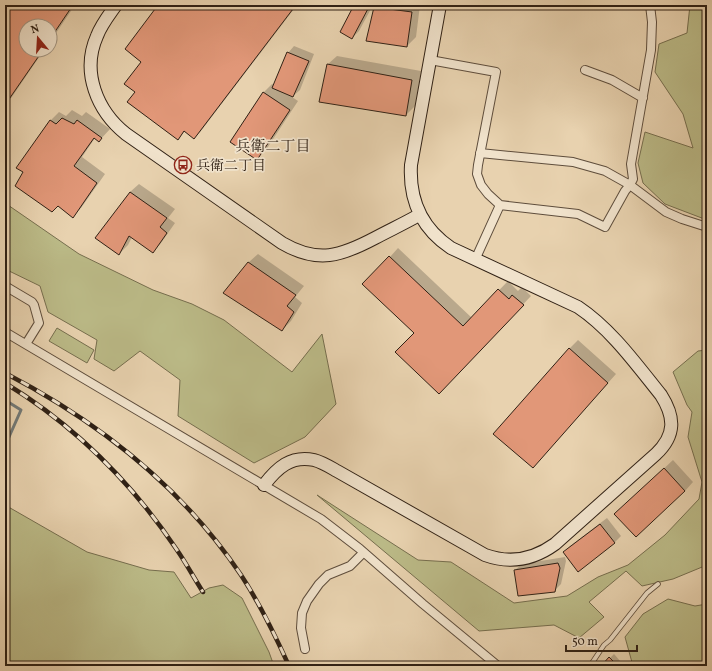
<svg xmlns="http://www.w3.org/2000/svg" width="712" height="671" font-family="Vollkorn,'Noto Serif JP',serif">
  <rect width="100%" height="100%" fill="#e8d2af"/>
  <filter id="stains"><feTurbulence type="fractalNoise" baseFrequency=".005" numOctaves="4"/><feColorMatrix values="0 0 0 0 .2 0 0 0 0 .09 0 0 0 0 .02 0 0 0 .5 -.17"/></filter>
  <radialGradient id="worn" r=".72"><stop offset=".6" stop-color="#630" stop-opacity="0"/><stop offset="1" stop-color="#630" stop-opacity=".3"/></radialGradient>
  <path fill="#bbba87" stroke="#766e4e" d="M690,5H707V220L665,204L643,183L638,163L645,132L693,148L683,114L655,72L659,44L687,33Z
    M5,203L79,254L153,290L192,304L224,320L292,372L322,334L336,404L305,437L254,463L178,416L180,380L140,351L114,371L94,359L97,340L48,312L40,286L5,269Z
    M57,328L94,350L87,363L49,341Z
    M707,350V565L673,579L642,586L626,571L589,602L604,617L579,638L554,625L479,631L317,495L418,560L451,562L514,603L567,596L598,577L628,565L665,535L699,499L702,482L688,437L692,412L687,405L673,372L698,351Z
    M5,505L87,552L149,570L174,572L191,598L209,588L223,585L242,598L269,652L274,666H5Z
    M668,599L695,606L707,604V666H633L625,637L643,614Z"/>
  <path fill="#0003" d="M10,5H75L50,42V26H26V50H44L5,107V13Z
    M159,5H297L201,131L194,138L185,131L178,139L136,91L142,61Z
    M355,5H373L359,31L352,38Z
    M377,5H420L416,37L407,46L375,7Z
    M294,46L314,54L300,90L292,97L298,101L266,150L257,158L231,142L264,92L272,84L275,85L288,53Z
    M337,56L421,71L415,106L406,115L328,64Z
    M72,110L82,116L86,112L110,129L99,141L95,138L82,157L105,174L81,208L73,216L58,205L50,121L59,112L66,116Z
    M139,184L175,209L168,218L175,223L161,243L153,252L132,237L128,245L119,254L130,192Z
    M398,248L472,318L508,281L518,291L522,287L531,296L448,384L415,333L390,257Z
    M258,254L304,286L295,297L302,303L291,321L282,330L225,293L249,262Z
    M578,340L616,374L541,458L569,349Z
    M673,460L693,482L685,491L624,506Z
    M607,518L621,536L614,543L564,553L570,546Z
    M565,557L566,561L561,584L554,591L515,570L522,564Z
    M614,654L621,662L617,666H602Z"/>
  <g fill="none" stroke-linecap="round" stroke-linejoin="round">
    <path stroke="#727977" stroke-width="3" d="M5,400L21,410L5,446"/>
  </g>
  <path fill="#e19778" stroke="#302115" d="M9,5H73L50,39V26H26V50H43L5,105V11Z
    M158,5H296L194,139L184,131L178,140L127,102L135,92L124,84L141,62L125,49Z
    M354,5H370L352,39L340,32Z
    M374,7L412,12L407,47L366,41Z
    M287,52L309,61L293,97L272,88Z
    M327,64L412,80L406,116L319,102Z
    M263,92L290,110L257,160L230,142Z
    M62,118L74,124L77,120L102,138L99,142L94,138L74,166L97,183L73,218L58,206L52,212L15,186L23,172L16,168L50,120L56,124Z
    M130,192L167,218L160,227L167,233L153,253L129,236L119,255L95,238Z
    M389,256L463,326L498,289L509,299L512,295L524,305L439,394L395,352L414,333L362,284Z
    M248,262L296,295L287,306L294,312L282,331L223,293Z
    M569,348L608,383L533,468L493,434Z
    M664,468L685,491L636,537L614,514Z
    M600,524L615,543L578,572L563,552Z
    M558,563L560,568L555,592L518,596L514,570Z
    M609,657L618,666H601Z"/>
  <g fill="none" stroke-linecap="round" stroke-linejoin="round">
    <defs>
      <path id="lane" d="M590,666L604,645L610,640L647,593L658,584"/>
      <path id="street" d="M430,60L496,72L478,165L477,174L481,185L488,194L500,205L578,214L605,227L625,191L630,185L633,179L631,164L651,50L652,22L650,5
        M585,70L612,80L643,98
        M480,153L573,162L605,171L630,185L666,212L682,219L707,227
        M475,260L500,205
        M5,286L32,302L34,305L39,323L26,344
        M5,332L321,519L360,549L423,604L498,666
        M305,649L301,628L302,613L307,601L319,584L328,575L350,566L363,553"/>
      <path id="secondary" d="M116,5C109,15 101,25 97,36C81,72 97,111 126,134L282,243C318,264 341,256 375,238C390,230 405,223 419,215
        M264,485C277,468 291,455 314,460C322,462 330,467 337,471L485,555C510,564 533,560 555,544L656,454C676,435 675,417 661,395C636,364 611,329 578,307L451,248C421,228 409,200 411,165L440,5"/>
    </defs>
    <use href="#lane" stroke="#5e4d3c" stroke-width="5.5"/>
    <use href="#street" stroke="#5e4d3c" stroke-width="10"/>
    <use href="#secondary" stroke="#302115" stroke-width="14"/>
    <use href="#lane" stroke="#f0e2cb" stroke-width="4"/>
    <use href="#street" stroke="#f0e2cb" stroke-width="8"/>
    <use href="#secondary" stroke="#f0e2cb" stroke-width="12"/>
    <defs>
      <path id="rail" d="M5,373C99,422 182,487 241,575C260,604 275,635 289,666
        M5,383C74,425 132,483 177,550C186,563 194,578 203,592"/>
    </defs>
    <use href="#rail" stroke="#302115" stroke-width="4.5"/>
    <use href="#rail" stroke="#f0e2cb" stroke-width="3" stroke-dasharray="9" stroke-linecap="butt"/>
  </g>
  <defs>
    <symbol id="bus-ring" viewBox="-11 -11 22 22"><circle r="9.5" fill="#f0e2cb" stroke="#8f2418" stroke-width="1.5"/><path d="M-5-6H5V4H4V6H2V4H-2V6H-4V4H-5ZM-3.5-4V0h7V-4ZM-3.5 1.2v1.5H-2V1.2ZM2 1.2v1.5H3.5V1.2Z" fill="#8f2418"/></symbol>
  </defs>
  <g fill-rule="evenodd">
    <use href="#bus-ring" x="173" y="155" width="20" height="20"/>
  </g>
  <g text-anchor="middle" stroke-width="3.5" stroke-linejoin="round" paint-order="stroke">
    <g font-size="14" fill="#302115" stroke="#f0e2cb" text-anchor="start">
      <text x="196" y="170">兵衛二丁目</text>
    </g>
    <g font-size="15" fill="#302115" stroke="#f0e2cb">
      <text x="273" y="151">兵衛二丁目</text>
    </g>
  </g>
  <rect width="712" height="671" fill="none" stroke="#e8d2af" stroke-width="20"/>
  <rect x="6" y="6" width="700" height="659" fill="none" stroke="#302115" stroke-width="2"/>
  <rect x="10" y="10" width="692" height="651" fill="none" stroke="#302115"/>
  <g transform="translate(38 38) rotate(342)"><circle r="19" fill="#f0e2cb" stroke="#a39582"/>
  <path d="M0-3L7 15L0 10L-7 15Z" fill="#8f2418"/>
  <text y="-6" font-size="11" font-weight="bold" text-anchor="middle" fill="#302115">N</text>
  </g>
  <path d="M566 645v6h71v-6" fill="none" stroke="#302115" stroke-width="2"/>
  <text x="572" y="645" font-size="12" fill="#302115" stroke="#f0e2cb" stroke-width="3" paint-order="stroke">50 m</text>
  <rect width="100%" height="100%" filter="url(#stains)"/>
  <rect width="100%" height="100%" fill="url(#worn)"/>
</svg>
